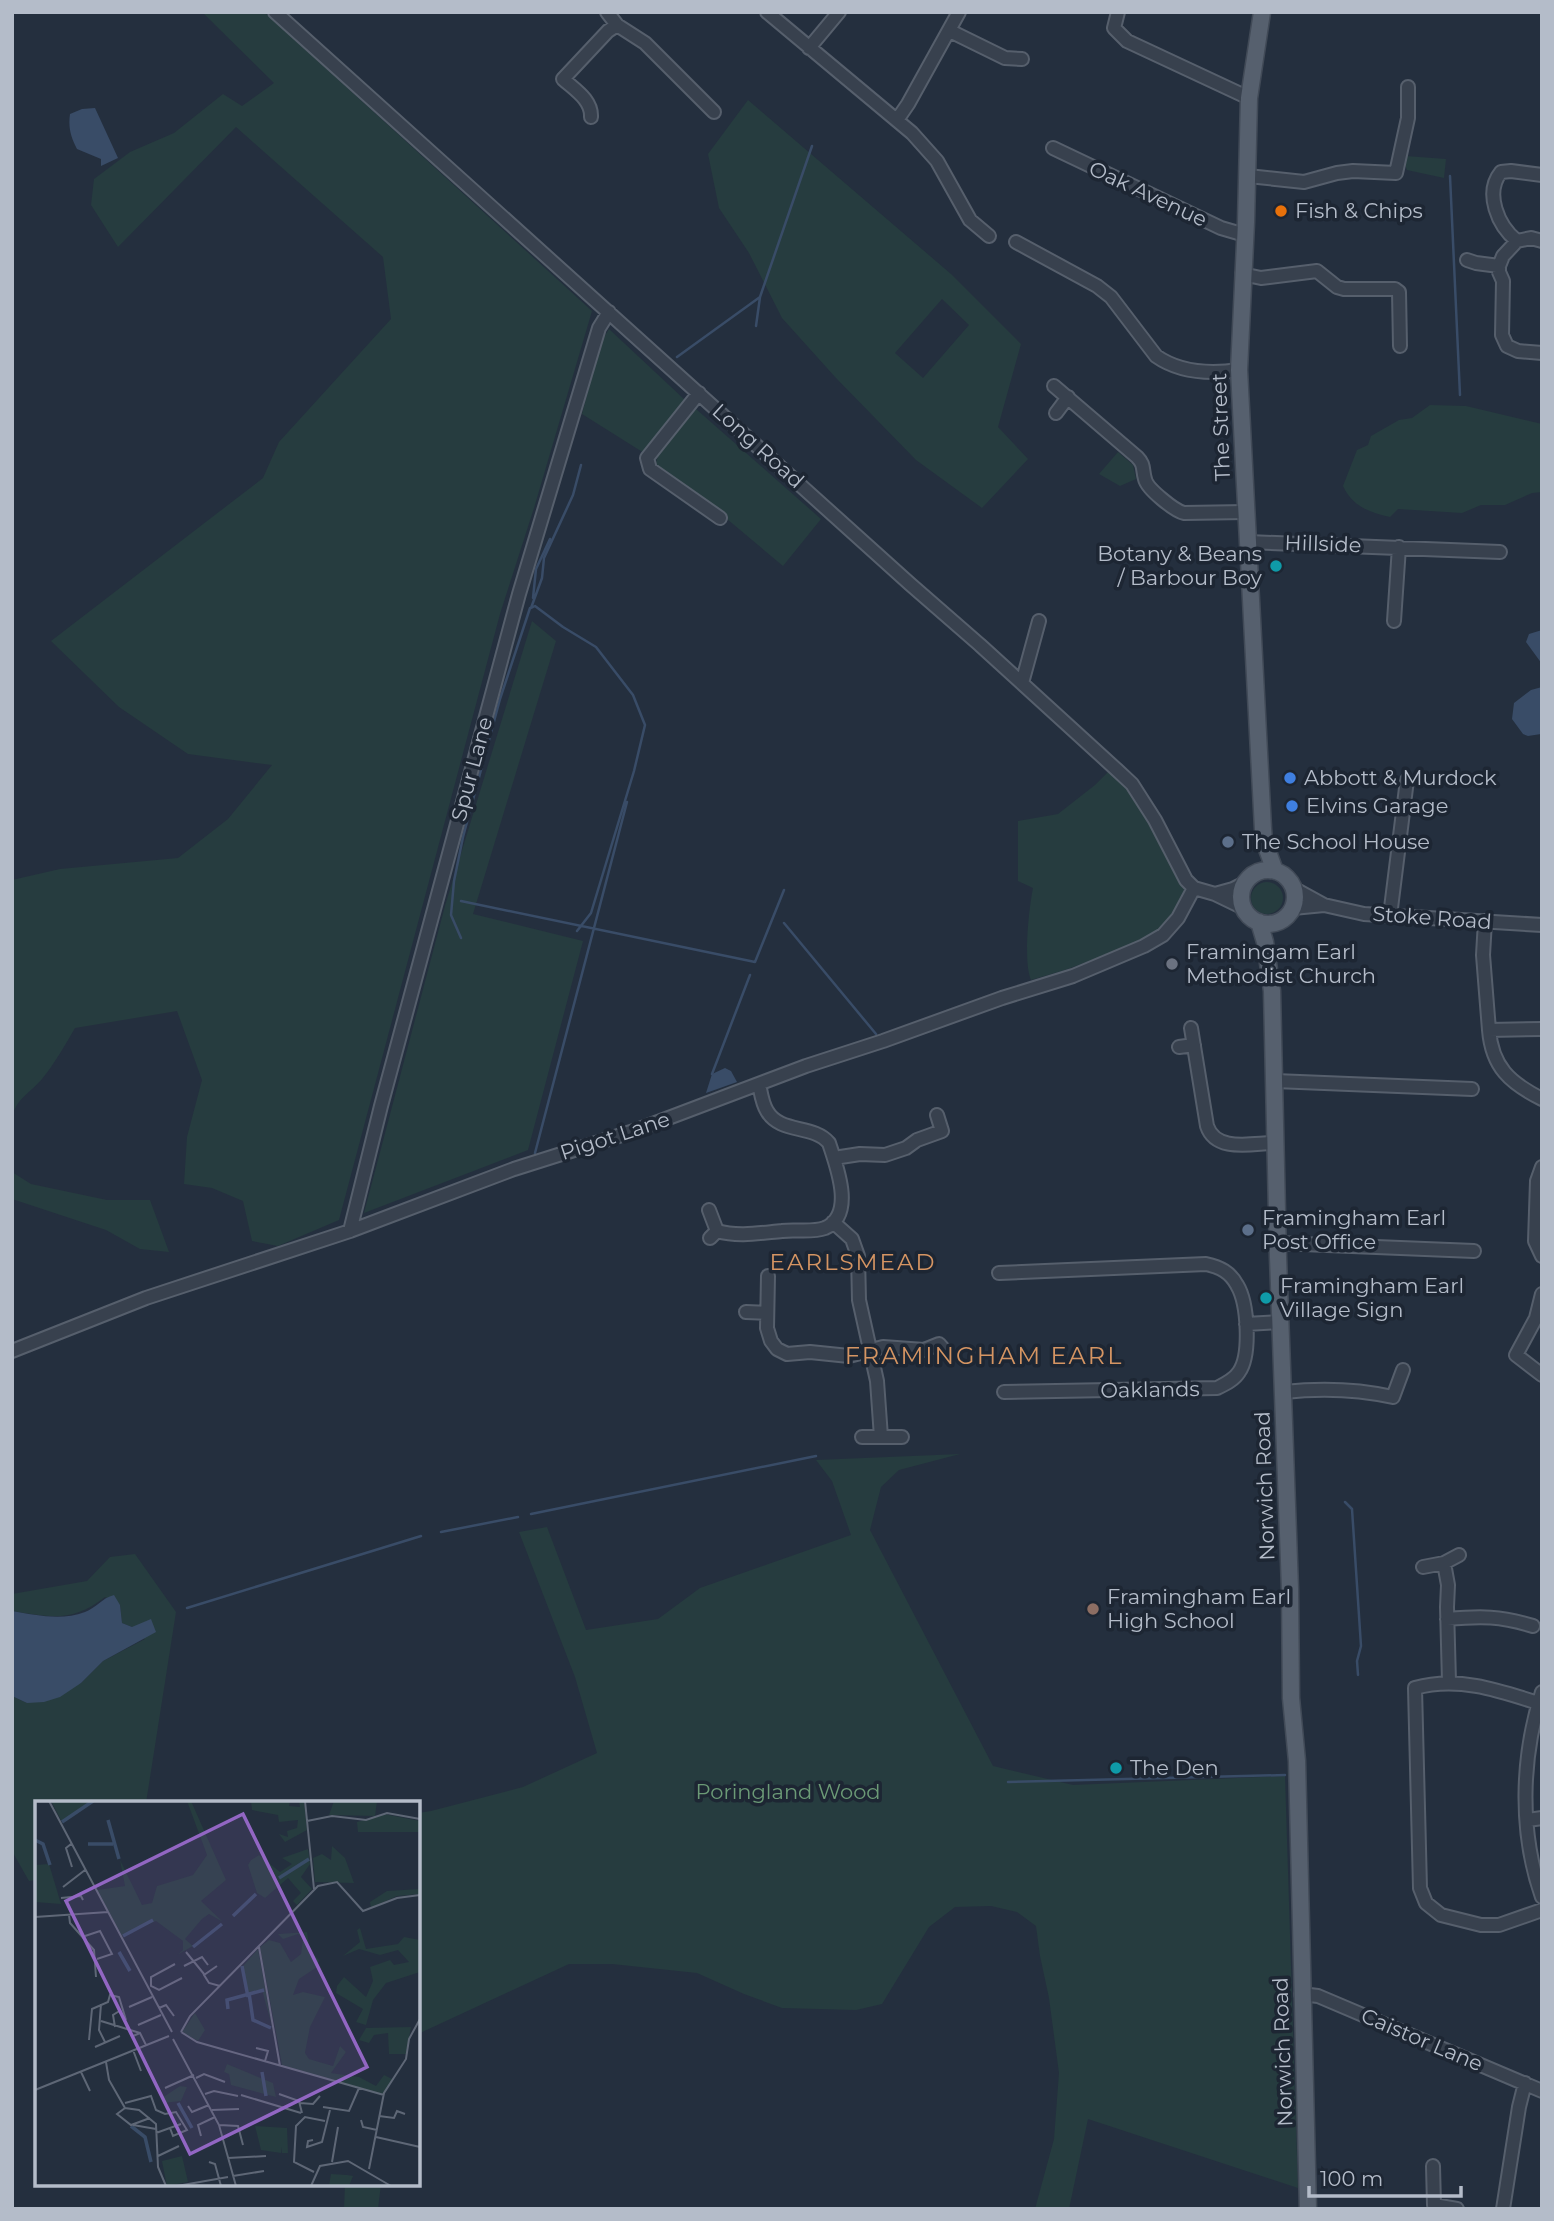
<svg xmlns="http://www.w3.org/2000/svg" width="1554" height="2221" font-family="Montserrat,sans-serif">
  <rect width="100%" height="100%" fill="#242f3e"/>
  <path fill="#263c3f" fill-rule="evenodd" d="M202,12H264L592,311L534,508L500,614L339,1220L278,1246L252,1241L243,1201L212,1188L184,1184L187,1137L202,1080L177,1011L75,1028C65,1045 55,1063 42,1079C30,1093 17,1098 12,1117V880L60,869L178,858L228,819L272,765L188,754L119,707L51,641L263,478L279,442L391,319L383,257L236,127L118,247L91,205L94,179L130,152L174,133L223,94L242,106L274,83Z
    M748,100L951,274L1021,344L998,427L1028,459L982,508L916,460L836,378L782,318L749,253L719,208L708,154ZM942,299L969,325L923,378L895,353Z
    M1406,156L1446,159L1444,178L1407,170L1405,165Z
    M609,329L685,400L644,453L582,414L600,344Z
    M1430,405L1466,406L1542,424V492L1532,493L1505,505H1481L1462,513L1398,509L1390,517C1369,512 1353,507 1343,486L1357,450L1368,445L1371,436L1399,420L1412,418Z
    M696,409L821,519L783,566L727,519L660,470L656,463L658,455Z
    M1118,452L1133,465L1136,479L1120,486L1099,474Z
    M532,621L556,641L473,914L583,941L528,1150L364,1213L445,906Z
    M1110,770L1140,805L1186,885L1177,907L1166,925L1154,937L1065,970L1031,980C1023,962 1029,908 1033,888L1018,881V821L1058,814L1095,785Z
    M1251 898a16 16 0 1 1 32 0a16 16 0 1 1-32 0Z
    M12,1172L31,1184L107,1200H150L169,1252L140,1249L106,1230L12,1199Z
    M960,1454L899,1470L881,1487L870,1530L993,1766L1073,1785L1285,1776L1298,2188L1088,2119L1069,2209H1035L1054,2139L1059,2073L1049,1998L1040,1956L1036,1926L1017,1912L991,1906L955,1907L929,1927L882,2004L856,2010L782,2008L744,1994L697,1973L612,1964H569L418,2034V1813L431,1811L523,1787L597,1753L575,1677L519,1532L547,1527L586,1630L658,1619L700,1588L851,1535L832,1481L816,1460Z
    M135,1554L176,1612L146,1803H37V1880L29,1881L12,1851V1696L27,1703L81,1683L103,1661L145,1639L132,1627L122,1623L120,1605L105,1597C72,1623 51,1617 12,1611V1594L87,1581L110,1557Z
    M345,2184H381L378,2209H344Z"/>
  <path fill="#394c67" d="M95,108L118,158L101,166V159L77,149C71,137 68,128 70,114L82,109Z
    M1542,630V664L1526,642L1529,634Z
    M1542,687L1541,734L1528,736L1523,734L1512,719L1514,703L1531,690Z
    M725,1068L731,1071L737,1082L706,1093L712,1074Z
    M114,1595L120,1605L122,1623L132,1627L151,1619L156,1632L103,1661L81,1683L60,1697L44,1702L27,1703L12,1696V1611C36,1615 61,1621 85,1612C96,1608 102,1598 114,1595Z"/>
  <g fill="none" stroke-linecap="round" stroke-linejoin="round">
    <path stroke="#394c67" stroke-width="2.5" d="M1450,176L1460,395
      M756,326L760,297L812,146
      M677,357L760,297
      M533,598L536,569L550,539
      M461,901L755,962L784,890
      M784,923L876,1034
      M577,931L591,913L634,771L645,725L633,695L596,647L563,627L535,606L531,608L542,578L544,558L573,495L581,465
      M461,938L451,915L454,881L463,837L500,699L530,608
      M712,1074L750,975
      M535,1153L627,802
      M1345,1502L1352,1509L1361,1646L1357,1661L1358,1675
      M531,1514L816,1456
      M441,1532L518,1517
      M187,1608L421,1536
      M1008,1782L1285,1775"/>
    <defs>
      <path id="minor" d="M275,12L910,584L980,645L1117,770L1132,784L1155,820L1186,880L1194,888L1215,894L1244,908
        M607,12L617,25L645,43L714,112
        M767,12L912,133L937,161L970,220L989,236
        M1118,12L1114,28L1127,41L1249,98
        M950,31L1005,58L1022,59
        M809,48L839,12
        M591,117C592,100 575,90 563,79L608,31L617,25
        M897,120L908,104L959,12
        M1053,148L1221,228L1245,235
        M1248,176L1304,182L1337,173L1353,171L1396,173L1408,118V87
        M1517,241C1498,226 1484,193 1501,172L1511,171L1542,175
        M1542,241L1531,238L1517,241L1503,256L1499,266V272L1503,281L1502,335L1507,346L1518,351L1542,353
        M1016,242L1097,286L1111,297L1156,356C1180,373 1211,374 1239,370
        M1467,260L1476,263L1499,266
        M1242,274L1261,278L1317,271L1337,287L1344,289H1395L1399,292L1400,346
        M1054,386L1137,457C1145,465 1142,469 1145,479C1147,489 1175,511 1184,513L1246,512
        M699,393L647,458L650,469L720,518
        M1056,413L1068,397
        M1248,542L1500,552
        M1394,621L1399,547
        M1022,683L1039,621
        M1293,888L1324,905L1364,914L1542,925
        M1215,894L1233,889L1245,883
        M1293,908L1324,905
        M1390,916L1407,780
        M1485,921L1483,955L1489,1030L1542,1029
        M1191,1028L1207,1126C1216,1153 1253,1143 1275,1143
        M1489,1030C1492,1067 1510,1083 1542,1099
        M1179,1047L1194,1045
        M1275,1081L1472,1089
        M834,1158L860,1154L885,1155L906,1148L917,1140L942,1131L937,1115
        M1542,1167L1537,1181L1535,1241L1542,1256
        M709,1210L717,1231
        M833,1222L852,1239L858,1256L859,1300L877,1381L881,1437
        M350,1231L381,1106L519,594L599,328L609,312
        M710,1238L717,1231C738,1237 760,1233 782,1231C796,1229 811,1233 825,1228C856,1215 836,1165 829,1143C813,1124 780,1134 767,1111C762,1103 761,1093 759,1084
        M1278,1243L1474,1251
        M999,1273L1206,1264C1220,1267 1230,1272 1237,1285C1248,1303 1251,1355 1239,1372C1234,1380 1225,1384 1217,1388L1004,1392
        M768,1276L767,1328L771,1341L777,1349L787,1354L810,1352L849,1356L883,1347L924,1350L939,1344L946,1352
        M1542,1294L1536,1318L1516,1355L1542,1375
        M746,1312L767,1313
        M1246,1324L1281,1322
        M12,1351L146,1298L350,1231L514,1169L634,1131L806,1066L883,1041L1002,998L1073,976L1144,946L1163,935L1178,918L1194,888
        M1284,1392C1320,1388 1357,1389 1393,1397L1403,1370
        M862,1437H902
        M1444,1563L1459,1555
        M1423,1567L1444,1563L1448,1585L1447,1607L1449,1682
        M1447,1619C1482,1616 1500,1616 1533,1626
        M1542,1692C1521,1758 1519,1832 1542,1897
        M1538,1703C1498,1690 1457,1676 1415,1688L1420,1888L1426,1903L1441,1915L1481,1925H1499L1542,1910
        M1528,1820L1542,1818
        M1301,1994L1318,1996L1542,2091
        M1433,2166L1434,2205L1457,2209
        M1503,2209L1519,2107L1525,2083"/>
      <path id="major" d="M1262,12L1249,98L1246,222L1239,370L1263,829L1264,841L1275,871
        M1241 897a27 27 0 1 1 54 0a27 27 0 1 1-54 0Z
        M1259,922L1265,942L1272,991L1278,1257L1290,1589L1291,1698L1297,1761L1308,2209"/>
    </defs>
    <use href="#minor" stroke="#565f6c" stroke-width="16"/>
    <use href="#major" stroke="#414a57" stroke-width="19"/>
    <use href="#minor" stroke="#38414e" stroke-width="12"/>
    <use href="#major" stroke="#56606e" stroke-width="16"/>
  </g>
  <circle fill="#e8710a" stroke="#1d2633" stroke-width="2.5" cx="1281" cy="211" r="7"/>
  <g fill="#0f9aa8" stroke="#1d2633" stroke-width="2.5">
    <circle cx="1276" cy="566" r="7"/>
    <circle cx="1266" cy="1298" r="7"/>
    <circle cx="1116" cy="1768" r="7"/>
  </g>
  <g fill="#3f7fe0" stroke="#1d2633" stroke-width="2.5">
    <circle cx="1290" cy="778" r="7"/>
    <circle cx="1292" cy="806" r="7"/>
  </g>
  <g fill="#5c6f8a" stroke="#1d2633" stroke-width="2.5">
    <circle cx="1228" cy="842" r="7"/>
    <circle cx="1248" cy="1230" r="7"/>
  </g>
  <circle fill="#6b7280" stroke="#1d2633" stroke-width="2.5" cx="1172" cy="964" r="7"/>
  <circle fill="#8d6e63" stroke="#1d2633" stroke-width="2.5" cx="1093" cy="1609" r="7"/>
  <g text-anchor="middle" stroke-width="7" stroke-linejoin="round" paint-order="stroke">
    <g font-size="21" fill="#b4bcc9" stroke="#1d2633">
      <text transform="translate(1148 194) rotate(25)" y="7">Oak Avenue</text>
      <text transform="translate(1221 427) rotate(-92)" y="7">The Street</text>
      <text transform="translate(758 446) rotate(42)" y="7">Long Road</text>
      <text transform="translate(1323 544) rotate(2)" y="7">Hillside</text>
      <text transform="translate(472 769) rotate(-75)" y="7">Spur Lane</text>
      <text transform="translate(1432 918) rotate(4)" y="7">Stoke Road</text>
      <text transform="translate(615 1136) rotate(-18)" y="7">Pigot Lane</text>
      <text transform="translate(1150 1390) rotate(-1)" y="7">Oaklands</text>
      <text transform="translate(1265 1486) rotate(-92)" y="7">Norwich Road</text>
      <text transform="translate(1422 2040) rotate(23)" y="7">Caistor Lane</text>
      <text transform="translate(1283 2052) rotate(-92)" y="7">Norwich Road</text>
    </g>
    <g font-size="21" fill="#b4bcc9" stroke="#1d2633" text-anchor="start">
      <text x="1295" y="218">Fish &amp; Chips</text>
      <text x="1262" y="561" text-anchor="end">Botany &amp; Beans<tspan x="1262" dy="24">/ Barbour Boy</tspan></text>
      <text x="1304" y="785">Abbott &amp; Murdock</text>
      <text x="1306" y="813">Elvins Garage</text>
      <text x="1242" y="849">The School House</text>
      <text x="1186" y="959">Framingam Earl<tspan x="1186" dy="24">Methodist Church</tspan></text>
      <text x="1262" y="1225">Framingham Earl<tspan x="1262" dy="24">Post Office</tspan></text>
      <text x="1280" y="1293">Framingham Earl<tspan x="1280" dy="24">Village Sign</tspan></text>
      <text x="1107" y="1604">Framingham Earl<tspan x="1107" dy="24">High School</tspan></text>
      <text x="1130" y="1775">The Den</text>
    </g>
    <g font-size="21" fill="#6b9a76" stroke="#1d2633">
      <text x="788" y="1799">Poringland Wood</text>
    </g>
    <g font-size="23" letter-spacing="2" fill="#d59563" stroke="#1d2633">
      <text x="853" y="1270">EARLSMEAD</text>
    </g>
    <g font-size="24" letter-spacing="2" fill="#d59563" stroke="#1d2633">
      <text x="984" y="1364">FRAMINGHAM EARL</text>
    </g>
  </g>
  <g transform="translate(35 1801)">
    <rect width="385" height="385" fill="#242f3e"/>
    <path d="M16,0H58L27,21ZM152,0H156L191,79L166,100L188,121L174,113L167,118L150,138L158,145L142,154L148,149V140L121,120L87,135L62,89L90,85L85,59L107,104L117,102L122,85L158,74L172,54ZM216,0H255L254,5L265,6L264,0H269L272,29L250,41L244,33L253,36L252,30L262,27L263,19L244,21L243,14L217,9ZM299,0H342L340,15L294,14ZM349,13L385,20V31H323L322,21ZM297,45L310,57L319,82L280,81L278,57L287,53L296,59ZM273,48L275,63L266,76L277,88L262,104L258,100L266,92L253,77L230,97L222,92L213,64L216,59L224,54L245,71L257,63L247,57ZM14,63L26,103L0,101V64ZM385,88V93L362,95L336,107L335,101L352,90ZM325,127L331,148L363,143L369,136L385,139V171L351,182L338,199L331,224L321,221L328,208L301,192L302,185L309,176L331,196L338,180L335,166L355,159L359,164L374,161L363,149L345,154L324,148L308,155L325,141L322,129ZM272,131L275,150L284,159L282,166L264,178L258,194L268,191L290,196L275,226L270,252L274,258L298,265L305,245L311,251L296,272L324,276L341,285L349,274L357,278L348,294L247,264L225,146L234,139L245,142L256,161L266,153L268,137L263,133L248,138L243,133ZM223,148L237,225L227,189L213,191L208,165ZM160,212L170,229L163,240L147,231ZM331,227L376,226L371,253H354L353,232L339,234L334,242L324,239ZM192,263L238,282L241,296L196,284L194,273L189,271ZM145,285L152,286L146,300L128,302L127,297ZM220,325L252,327L253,352H247V346L246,352L226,349ZM147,355L153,381L132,385L127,360ZM296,373L312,374L318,375L314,385H294Z" fill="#263c3f"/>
    <path fill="none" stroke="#394c67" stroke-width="3.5" d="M73,19L84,58M27,21L58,0M0,39L8,43L15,64M53,43H78M244,77L274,58M198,115L221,93M88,135L118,119M158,146L187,123M84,151L95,170M207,165L213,196M214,192L218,219L236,227M193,208L192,199L229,189M227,271L231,295M143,302L157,327M96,325L110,336L116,361"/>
    <path fill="none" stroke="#5e6776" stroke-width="2" d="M14,0L137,231M270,0L279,88M272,20L297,15L331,19L352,12L385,18M36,43L31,47L37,66M28,86L50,69M26,97L46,95L48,99M34,114L35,122L59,149L61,176M0,116L73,111M50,135L65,130L77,153L62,158M224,146L245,265M151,151L169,173M140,163L116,176V185L124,189L147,177M149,165L167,156L173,164M182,165L169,174L174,182L185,185M66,203L64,229L70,241M94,206L117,196M124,207L131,204L139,215M66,220L105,232M103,224L126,214M80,226L78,214L86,209M146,231L155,215L283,85L302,81L328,110L362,97L385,94M146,231L162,241L349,294M98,235L105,232L111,244M138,238L184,324L201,385M54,239L57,208L73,201L75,194L84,196L91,219M60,246L85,235M221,247L233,250L230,260M98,249L106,270M71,261L74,279L90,307L104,309L121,323L123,366L131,385M46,271L55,290M161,277L169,273L190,281M130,287L159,274M0,289L134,235M170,293L179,290L203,295M244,293L264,300L267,312M206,294L266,312M90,302L116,295L121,309L130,313L141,311L152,329L138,335L135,327M265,302L278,303L285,295M153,305L157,311L174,304M288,306L314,310L324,287M90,307L82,313L96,324L115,317M177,309L204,308M344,315L359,317L362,310L370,313M326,319L328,326L342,329M98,324L121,328M184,324L203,325L208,344M121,332L146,323M166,335L163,324L180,316M341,336L385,346M278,339L273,340L272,346L287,341L295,309M123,355L144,345M193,357L231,355M174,361L180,363L186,385M297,361L303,326M334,368L349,292L371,258L374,238L385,218M279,371L259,361L261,325L270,316L290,320M198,375L229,370M142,385L193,376M276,385L285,365L313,360L356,385"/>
    <path fill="#9266c3" fill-opacity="0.15" stroke="#9266c3" stroke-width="3.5" d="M208,13L332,266L155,353L31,100Z"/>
    <rect width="385" height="385" fill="none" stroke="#b4bcc9" stroke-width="3.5"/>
  </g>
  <rect width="1554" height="2221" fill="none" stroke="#b4bcc9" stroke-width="28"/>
  <path d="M1309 2186v10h152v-10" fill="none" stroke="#b4bcc9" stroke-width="3.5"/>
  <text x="1320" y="2186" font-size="21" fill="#b4bcc9" stroke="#1d2633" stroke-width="5" paint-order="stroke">100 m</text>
</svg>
